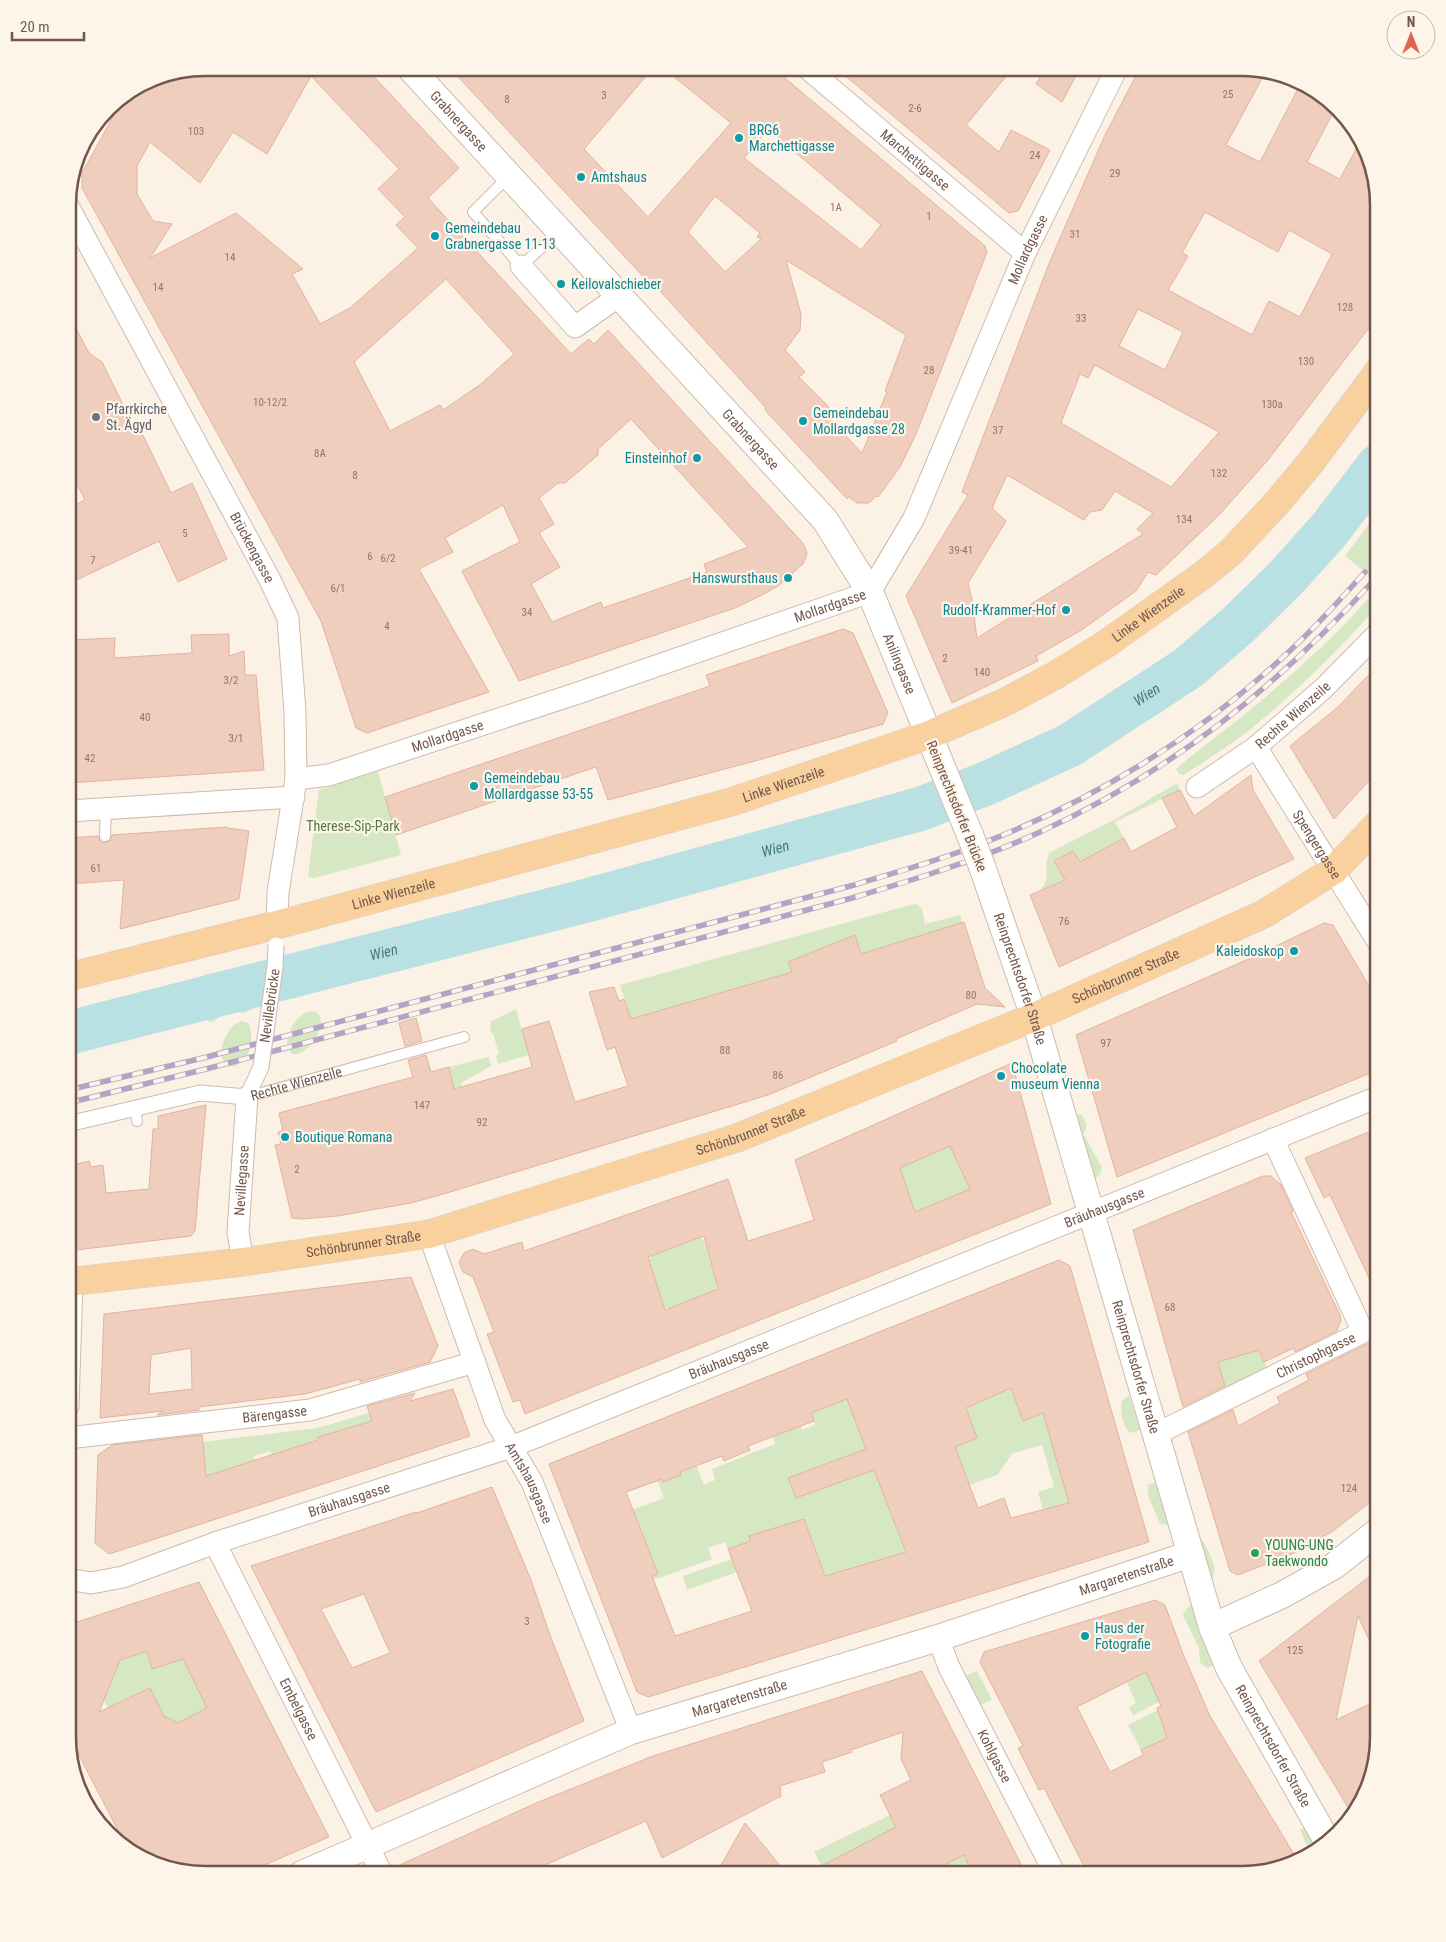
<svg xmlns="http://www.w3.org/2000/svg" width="1446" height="1942" font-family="'Roboto Condensed',sans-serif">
  <rect width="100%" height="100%" fill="#fbf1e4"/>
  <path fill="#d5e8c3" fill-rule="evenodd" d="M1378,512V582L1345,556Z
    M1368,599L1376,608C1337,652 1293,695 1247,732C1227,747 1205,761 1184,775L1179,774L1176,769C1196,751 1218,736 1239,719C1284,682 1329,643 1368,599Z
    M378,771L401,855L314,878L308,876L319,790Z
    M1177,783L1180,790L1115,822L1124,838L1104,849L1099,894L1073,851L1054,861L1065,880L1040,890C1052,876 1043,869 1049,853L1114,820Z
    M917,904L922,909L925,924L960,915L962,923L861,954L854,935L788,962L792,972L631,1019L620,985L910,905Z
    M250,966C273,971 261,1013 241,1013L235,1007C232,993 234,970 250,966Z
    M214,973C228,983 231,1017 211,1022C194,1015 192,985 206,974Z
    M516,1009L529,1055L498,1064L496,1055L499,1054L493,1033H491L490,1022Z
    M312,1011C334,1016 311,1057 292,1054L287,1046C287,1031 296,1014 312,1011Z
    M241,1021L248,1023C256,1038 250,1064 231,1067C211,1060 226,1026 241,1021Z
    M489,1057L491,1066L461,1083L462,1087L454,1088L449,1067Z
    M1080,1114C1088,1120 1087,1129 1083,1136H1085L1102,1168L1100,1174L1090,1183L1072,1116Z
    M950,1146L997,1183L954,1196L915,1212L900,1168Z
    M700,1238L704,1240L717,1286L715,1290L669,1309L664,1307L649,1260L651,1256Z
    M1259,1350L1268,1371L1227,1391L1218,1362Z
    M864,1387L855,1420L866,1449L789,1478L796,1498L874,1469L955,1447L977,1438L966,1408L1011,1388L1023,1421L1043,1413L1074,1519L1059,1506L1046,1509L1047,1524L1038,1492L1054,1487L1042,1445L1013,1453L997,1475L969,1485L883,1493L900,1537L978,1508L992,1543L894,1556L851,1568L828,1584L806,1525L774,1534L772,1529L750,1535L751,1541L728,1549L725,1542L708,1548L712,1559L653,1580L652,1576L658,1574L635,1534L641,1531L637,1520L627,1512L664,1498L657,1480L662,1478L663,1482L680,1475L679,1472L696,1465L704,1485L715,1480L712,1469L775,1444L770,1429L800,1423L802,1430L815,1425L811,1413Z
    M1129,1395L1140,1430L1131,1433C1122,1428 1120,1410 1122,1401Z
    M369,1413L372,1421L272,1455L270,1451L254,1456L255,1461L206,1476L202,1442L317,1428Z
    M1157,1482L1168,1520V1525L1160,1524L1148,1495V1485Z
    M1195,1540H1201L1204,1542C1209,1555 1220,1568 1211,1580Z
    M732,1559L737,1572L687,1590L683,1576Z
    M1192,1604L1214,1665L1208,1668L1204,1666L1200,1662L1199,1648L1183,1615L1186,1609Z
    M174,1642L207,1708L147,1739L120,1731L96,1685L109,1686L115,1672L106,1668V1664L147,1651L152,1669L167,1664ZM150,1688L161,1711L141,1720L131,1697Z
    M977,1671L992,1700L980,1705L972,1696L966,1676Z
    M1146,1672L1159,1702L1133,1715L1129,1707L1136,1703L1127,1682Z
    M1158,1710L1174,1734L1141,1750L1128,1725Z
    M933,1794L939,1805L822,1866L814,1852Z
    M1308,1826L1320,1846L1311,1855L1300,1830Z
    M968,1852V1864L973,1874H925Z"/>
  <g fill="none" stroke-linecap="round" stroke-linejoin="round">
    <path stroke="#b9e1e4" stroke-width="44" id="s1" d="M68,1033L585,901L920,809L985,784L1070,745L1188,668L1239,624L1285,579L1329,530L1378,466"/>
  </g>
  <path fill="#f0cebd" stroke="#e2b39e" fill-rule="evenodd" d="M206,68H366L459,168L428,198L571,354L589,339L594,344L608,330L801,541L806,549L807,554L803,564L778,586L764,594L735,608L519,681L462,571L520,542L503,505L445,538L453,552L419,569L489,692L367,733L356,728L321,621L82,188V173L125,95L153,78ZM311,76L399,169L378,189L405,217L396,225L418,248L350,308L320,324L292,274L303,269L236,213L150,258L172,224L153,221L137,194V166L150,142L200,183L233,132L267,154ZM446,279L514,354L481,384L443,410L440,405L390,431L354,362ZM631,419L748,547L704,564L707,572L603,608L601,602L552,622L531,584L560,567L539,533L554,524L539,498L558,483H565L598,455V449Z
    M450,68H653L584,149L648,217L731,123L663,68H773L985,246L987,252L916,434L900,467L878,497L876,496L869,503H857L849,497L847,499L765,410L766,408L652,282L650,284ZM768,129L881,225L861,250L744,158ZM715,196L760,233L757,237L761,239L725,272L688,232ZM786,260L906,335L885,391L887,392L862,453L823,412L829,407L799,377L805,372L785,350L800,330L801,314Z
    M836,68H1013L966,125L999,152L1011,130L1050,150L1018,211L1009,213Z
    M1045,68H1080L1062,102L1036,84Z
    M1140,68H1249L1265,73L1226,145L1260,162L1301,83L1310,86L1334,111L1307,162L1340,179L1361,140L1378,206V316L1268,460L1219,515L1156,575L1148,572L1136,591L1080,631L1036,656L1038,661L952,703L906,596L968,495L962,492L1050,261L1105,135ZM1205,212L1278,252L1289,230L1332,254L1300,317L1269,301L1252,335L1168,290L1188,256L1182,253ZM1138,309L1183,332L1165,370L1119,346ZM1095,365L1219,432L1171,487L1061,423L1080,374L1088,378ZM1007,475L1084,520L1090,512L1102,510L1115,491L1153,513L1137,529L1143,534L977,638L972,600L968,583L1006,521L992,508Z
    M68,313L89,353L102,362L132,423H137L171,493L192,483L227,559L178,582L159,541L68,584V509L85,500L68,466Z
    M843,629L853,633L888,713L883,724L755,761L608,800L596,767L396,835L385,797L710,686L706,675Z
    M229,634V656L244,651L245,675H256L264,770L68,783V640L115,638L114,658L192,653L191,635Z
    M1378,665V771L1334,819L1290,746L1338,707Z
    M1251,775L1253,790L1294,859L1059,967L1030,895L1065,880L1054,861L1073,851L1080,862L1124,838L1131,852L1177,827L1162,798L1180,790L1194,816Z
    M227,827V828L249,831L239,899L120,929L124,880L68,884V838L98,836L101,842L105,843L111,840L112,835Z
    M964,922L985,988L1005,1007L977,1004L896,1039L897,1041L768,1095L447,1193L411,1203L337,1216L302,1219L292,1218L275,1145L281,1144L278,1132L283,1131L279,1113L413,1077L408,1060L426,1055L431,1072L449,1067L454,1089L532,1067L522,1029L549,1021L575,1102L628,1086L615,1047L607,1050L589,992L614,987L619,1001L624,999L631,1019L792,972L788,962L855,935L861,954Z
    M1324,923L1333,925L1378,1001V1070L1117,1177L1076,1035L1253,957Z
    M416,1018L422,1041L405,1046L399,1023Z
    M1012,1063L1051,1204L525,1414L520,1400L513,1402L487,1334L494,1332L473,1277L463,1272L459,1262L464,1253L473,1249L484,1254L522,1242L524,1251L728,1179L748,1241L814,1220L795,1160ZM950,1146L970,1189L915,1212L900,1168ZM704,1236L718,1289L665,1310L648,1257Z
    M206,1105L195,1231L191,1236L68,1251V1166L89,1161L91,1167L103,1165L106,1193L149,1189L153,1129H158V1116Z
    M1378,1128V1297L1330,1195L1324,1198L1305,1158Z
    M1263,1176H1271L1281,1185L1293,1211L1291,1212L1340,1315L1341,1320L1337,1331L1295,1352L1294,1348L1264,1362L1259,1350L1218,1362L1225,1386L1183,1407L1133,1230Z
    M1059,1260L1070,1266L1149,1542L648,1697L637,1692L549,1464ZM1011,1388L1023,1421L1043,1413L1069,1503L1011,1518L1004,1498L978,1508L955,1447L977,1438L966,1408ZM847,1399L866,1449L788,1478L796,1498L874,1470L906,1552L825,1576L804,1519L749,1536L751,1541L728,1549L752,1611L675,1636L652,1576L658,1574L626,1492L662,1479L663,1482L681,1475L680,1472L722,1456L724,1461L750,1450L748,1446L814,1421L811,1413Z
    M411,1277L438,1346L430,1362L360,1382V1379L305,1394L199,1407V1410L157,1415L163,1411L100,1418L104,1314ZM191,1348L192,1389L149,1394L151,1355Z
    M1378,1333V1496L1333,1531L1294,1553L1238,1575L1230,1571L1188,1432L1233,1410L1238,1426L1280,1403L1277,1397L1309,1380L1306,1374L1369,1343Z
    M453,1389L470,1436L109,1554L95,1543L98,1455L112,1445L202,1435L206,1476L318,1440V1437L372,1421L367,1406L415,1393L410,1401Z
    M492,1487L531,1580L551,1638L584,1721L376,1812L251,1566L416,1512L417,1513ZM364,1594L390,1653L352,1668L321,1609Z
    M1378,1570V1659L1358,1616L1336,1720L1378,1700V1737L1360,1805L1352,1814L1259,1661Z
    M199,1582L329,1837L244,1874H197L136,1856L125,1844L68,1734V1625ZM147,1651L152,1669L183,1659L207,1708L178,1723L164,1716L150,1688L99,1712L120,1660Z
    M1155,1600L1165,1605L1183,1654L1210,1716L1297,1859L1241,1874H1088L1044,1788L1039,1790L1018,1748L1023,1746L980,1662L984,1652ZM1146,1672L1161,1706L1157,1708L1167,1738L1141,1750L1143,1755L1110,1772L1077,1707Z
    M922,1671L1026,1874H973L964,1855L925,1874H806L896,1827L880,1795L911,1780L901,1759L903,1732L851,1750L852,1752L822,1762L825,1772L780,1786L781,1796L662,1858L646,1821L545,1865L549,1874H394L393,1868L475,1831L536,1803L653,1756Z
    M745,1823L787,1874H716Z"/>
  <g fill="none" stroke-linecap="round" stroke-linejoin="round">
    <defs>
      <g id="service">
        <path d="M508,177L473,212L521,266L559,232"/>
        <path d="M105,836L106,808"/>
        <path id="s2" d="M247,1097L464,1037"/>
        <path d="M135,1108L137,1121"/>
      </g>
      <path id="pedestrian" d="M68,1124L200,1093L247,1097L261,1067"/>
      <g id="minor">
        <path id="s3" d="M807,68L1025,253"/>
        <path id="s4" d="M68,206L270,580L288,618L295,712L296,779L278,892L277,925"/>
        <path d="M521,266L575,327L619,296"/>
        <path id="s5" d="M1256,747L1378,942"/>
        <path id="s6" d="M296,779L329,775L581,692L870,592L914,518L1025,253L1117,68"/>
        <path id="s7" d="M1197,787L1256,747L1324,688L1378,633"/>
        <path d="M68,811L294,797"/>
        <path id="s8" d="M429,1234L495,1420L532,1482L631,1731"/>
        <path id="s9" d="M243,1262L238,1232L247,1097"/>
        <path d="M68,1406L72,1281"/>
        <path id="s10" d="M1156,1434L1363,1332L1273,1139"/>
        <path id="s11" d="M68,1438L310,1410L475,1362"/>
        <path id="s12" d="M215,1543L382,1874"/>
        <path id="s13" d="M68,1579L91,1583L123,1577L215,1543L511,1447L1378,1097"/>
        <path id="s14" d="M938,1638L949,1667L1055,1874"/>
      </g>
      <g id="tertiary">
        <path id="s15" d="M410,68L825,520L870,592L970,835"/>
        <path id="s16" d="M983,869L1034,1017L1212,1627L1229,1668L1326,1839"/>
        <path d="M1212,1627L1282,1595L1334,1566L1378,1531"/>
        <path id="s17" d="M302,1874L631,1731L938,1638L1191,1554"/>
      </g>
      <g id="primary">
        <path id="s18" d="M68,977L300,919L731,802L929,735L1003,703L1054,676L1106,644L1203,575L1230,553L1276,504L1311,462L1378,372"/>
        <path id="s19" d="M68,1282L243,1262L429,1234L737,1138L1034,1017L1264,914L1334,870L1378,824"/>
      </g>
    </defs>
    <use href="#service" stroke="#cfbaae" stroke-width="12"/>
    <use href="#pedestrian" stroke="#cfbaae" stroke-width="17"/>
    <use href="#minor" stroke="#cfbaae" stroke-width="23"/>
    <use href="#tertiary" stroke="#cfbaae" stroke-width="28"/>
    <use href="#primary" stroke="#d8d0cd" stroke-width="29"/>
    <use href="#service" stroke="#fff" stroke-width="10"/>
    <use href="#pedestrian" stroke="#fff" stroke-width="15"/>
    <use href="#minor" stroke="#fff" stroke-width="21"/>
    <use href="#tertiary" stroke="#fff" stroke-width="26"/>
    <use href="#primary" stroke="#f8d19f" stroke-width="28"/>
    <defs>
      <path id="rail" d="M68,1090L203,1058L854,885C897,872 941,860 983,843C1092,801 1195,738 1281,659C1311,632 1338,602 1365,572
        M68,1103L206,1069L852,898C916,879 978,860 1038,833C1173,771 1276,688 1375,579"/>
    </defs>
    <use href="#rail" stroke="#b3a3c4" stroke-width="5.5"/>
    <use href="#rail" stroke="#fef5ea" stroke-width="4" stroke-dasharray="11" stroke-linecap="butt"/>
    <defs>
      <g id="pedestrian-bridge">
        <path id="s20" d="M261,1067L275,967L276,945"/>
      </g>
      <path id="tertiary-bridge" d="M970,835L983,869"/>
    </defs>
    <use href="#pedestrian-bridge" stroke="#cfbaae" stroke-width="17" stroke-linecap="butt"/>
    <use href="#tertiary-bridge" stroke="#cfbaae" stroke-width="28" stroke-linecap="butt"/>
    <use href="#pedestrian-bridge" stroke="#fff" stroke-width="15"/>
    <use href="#tertiary-bridge" stroke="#fff" stroke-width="26"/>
  </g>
  <g fill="#0f9aa8" stroke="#fef5ea" stroke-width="2">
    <circle cx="739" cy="138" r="5"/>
    <circle cx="581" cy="177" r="5"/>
    <circle cx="435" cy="236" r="5"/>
    <circle cx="561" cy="284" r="5"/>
    <circle cx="803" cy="421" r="5"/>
    <circle cx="697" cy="458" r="5"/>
    <circle cx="788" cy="578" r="5"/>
    <circle cx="1066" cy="610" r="5"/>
    <circle cx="474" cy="786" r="5"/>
    <circle cx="1294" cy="951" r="5"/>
    <circle cx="1001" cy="1076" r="5"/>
    <circle cx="285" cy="1137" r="5"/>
    <circle cx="1085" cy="1636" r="5"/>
  </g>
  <circle fill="#6b7280" stroke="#fef5ea" stroke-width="2" cx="96" cy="417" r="5"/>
  <circle fill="#2e9e5b" stroke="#fef5ea" stroke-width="2" cx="1255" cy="1553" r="5"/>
  <g text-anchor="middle" stroke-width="4.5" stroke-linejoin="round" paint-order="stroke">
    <g font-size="11" fill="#927468">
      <text x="1228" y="98">25</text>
      <text x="604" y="99">3</text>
      <text x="507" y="103">8</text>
      <text x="915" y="112">2-6</text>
      <text x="196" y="135">103</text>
      <text x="1035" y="159">24</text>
      <text x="1115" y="177">29</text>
      <text x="836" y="211">1A</text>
      <text x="929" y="220">1</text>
      <text x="1075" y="238">31</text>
      <text x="230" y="261">14</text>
      <text x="158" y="291">14</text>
      <text x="1345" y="311">128</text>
      <text x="1081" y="322">33</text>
      <text x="1306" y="365">130</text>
      <text x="929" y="374">28</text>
      <text x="270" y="406">10-12/2</text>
      <text x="1272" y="408">130a</text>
      <text x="998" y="434">37</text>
      <text x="320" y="457">8A</text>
      <text x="1219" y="477">132</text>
      <text x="355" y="479">8</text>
      <text x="1184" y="523">134</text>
      <text x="185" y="537">5</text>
      <text x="961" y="554">39-41</text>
      <text x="370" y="560">6</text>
      <text x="388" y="562">6/2</text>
      <text x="93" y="564">7</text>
      <text x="338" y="592">6/1</text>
      <text x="527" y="616">34</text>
      <text x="387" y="630">4</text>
      <text x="945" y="662">2</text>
      <text x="982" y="676">140</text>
      <text x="231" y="684">3/2</text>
      <text x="145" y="721">40</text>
      <text x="236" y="742">3/1</text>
      <text x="90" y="762">42</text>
      <text x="96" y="872">61</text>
      <text x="1064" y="925">76</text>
      <text x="971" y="999">80</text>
      <text x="1106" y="1047">97</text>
      <text x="725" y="1054">88</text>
      <text x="778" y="1079">86</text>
      <text x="422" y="1109">147</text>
      <text x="482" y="1126">92</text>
      <text x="297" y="1173">2</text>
      <text x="1170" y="1311">68</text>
      <text x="1349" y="1492">124</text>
      <text x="527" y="1625">3</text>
      <text x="1295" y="1654">125</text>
    </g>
    <g font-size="14" fill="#73564b" stroke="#fef5ea">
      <text dy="5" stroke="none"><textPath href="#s15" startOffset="72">Grabnergasse</textPath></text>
      <text dy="5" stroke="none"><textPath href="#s3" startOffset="142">Marchettigasse</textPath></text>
      <text dy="5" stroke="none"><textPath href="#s6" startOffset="982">Mollardgasse</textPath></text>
      <text dy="5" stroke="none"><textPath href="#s15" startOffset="504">Grabnergasse</textPath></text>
      <text dy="5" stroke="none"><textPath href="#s4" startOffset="388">Brückengasse</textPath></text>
      <text dy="5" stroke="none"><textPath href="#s6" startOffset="562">Mollardgasse</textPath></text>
      <text dy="5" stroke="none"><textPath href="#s18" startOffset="1146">Linke Wienzeile</textPath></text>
      <text dy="5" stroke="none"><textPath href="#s15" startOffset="776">Anilingasse</textPath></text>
      <text dy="5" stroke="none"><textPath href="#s7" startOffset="120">Rechte Wienzeile</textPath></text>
      <text dy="5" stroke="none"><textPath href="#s6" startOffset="158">Mollardgasse</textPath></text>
      <text dy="5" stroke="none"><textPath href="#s18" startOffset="741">Linke Wienzeile</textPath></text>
      <text transform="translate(957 806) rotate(68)" y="5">Reinprechtsdorfer Brücke</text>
      <text dy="5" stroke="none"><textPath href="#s5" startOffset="115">Spengergasse</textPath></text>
      <text dy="5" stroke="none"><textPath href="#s18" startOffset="336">Linke Wienzeile</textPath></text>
      <text dy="5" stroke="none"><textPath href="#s19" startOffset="1108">Schönbrunner Straße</textPath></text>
      <text dy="5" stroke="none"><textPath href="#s16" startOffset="116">Reinprechtsdorfer Straße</textPath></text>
      <text dy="5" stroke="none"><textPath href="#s20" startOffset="62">Nevillebrücke</textPath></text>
      <text dy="5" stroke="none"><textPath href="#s2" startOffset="51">Rechte Wienzeile</textPath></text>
      <text dy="5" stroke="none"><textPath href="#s19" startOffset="702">Schönbrunner Straße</textPath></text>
      <text dy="5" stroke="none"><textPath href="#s9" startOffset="82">Nevillegasse</textPath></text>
      <text dy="5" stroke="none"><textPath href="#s13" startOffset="1105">Bräuhausgasse</textPath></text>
      <text dy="5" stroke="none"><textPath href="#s19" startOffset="298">Schönbrunner Straße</textPath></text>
      <text dy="5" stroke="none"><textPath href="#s10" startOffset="178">Christophgasse</textPath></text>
      <text dy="5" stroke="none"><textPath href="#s13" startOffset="700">Bräuhausgasse</textPath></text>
      <text dy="5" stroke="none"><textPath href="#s16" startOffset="521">Reinprechtsdorfer Straße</textPath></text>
      <text dy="5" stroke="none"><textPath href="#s11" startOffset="208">Bärengasse</textPath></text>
      <text dy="5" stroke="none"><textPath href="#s8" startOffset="269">Amtshausgasse</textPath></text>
      <text dy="5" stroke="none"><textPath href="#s13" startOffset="295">Bräuhausgasse</textPath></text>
      <text dy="5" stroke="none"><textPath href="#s17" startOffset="878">Margaretenstraße</textPath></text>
      <text dy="5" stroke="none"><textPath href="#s17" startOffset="472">Margaretenstraße</textPath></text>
      <text dy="5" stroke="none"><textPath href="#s12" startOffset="186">Embelgasse</textPath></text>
      <text dy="5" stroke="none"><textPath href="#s16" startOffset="926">Reinprechtsdorfer Straße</textPath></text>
      <text dy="5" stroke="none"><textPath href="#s14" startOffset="131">Kohlgasse</textPath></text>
    </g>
    <g font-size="14" fill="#0d838f" stroke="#fef5ea" text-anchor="start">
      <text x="749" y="135">BRG6<tspan x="749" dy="16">Marchettigasse</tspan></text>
      <text x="591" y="182">Amtshaus</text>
      <text x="445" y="233">Gemeindebau<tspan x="445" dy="16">Grabnergasse 11-13</tspan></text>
      <text x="571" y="289">Keilovalschieber</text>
      <text x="813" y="418">Gemeindebau<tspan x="813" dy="16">Mollardgasse 28</tspan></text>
      <text x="687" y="463" text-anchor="end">Einsteinhof</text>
      <text x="778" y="583" text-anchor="end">Hanswursthaus</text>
      <text x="1056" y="615" text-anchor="end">Rudolf-Krammer-Hof</text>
      <text x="484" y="783">Gemeindebau<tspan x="484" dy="16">Mollardgasse 53-55</tspan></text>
      <text x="1284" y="956" text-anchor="end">Kaleidoskop</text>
      <text x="1011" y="1073">Chocolate<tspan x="1011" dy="16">museum Vienna</tspan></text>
      <text x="295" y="1142">Boutique Romana</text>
      <text x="1095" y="1633">Haus der<tspan x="1095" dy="16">Fotografie</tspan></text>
    </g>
    <g font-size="14" fill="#5b616d" stroke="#fef5ea" text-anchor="start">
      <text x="106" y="414">Pfarrkirche<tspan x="106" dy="16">St. Ägyd</tspan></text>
    </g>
    <g font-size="14" fill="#567843" stroke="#fef5ea">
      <text x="353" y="831">Therese-Sip-Park</text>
    </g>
    <g font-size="14" fill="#27864d" stroke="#fef5ea" text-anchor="start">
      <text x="1265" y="1550">YOUNG-UNG<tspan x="1265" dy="16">Taekwondo</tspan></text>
    </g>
    <g font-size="15" font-style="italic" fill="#42797f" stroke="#fef5ea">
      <text dy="5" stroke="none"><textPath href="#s1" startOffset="1136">Wien</textPath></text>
      <text dy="5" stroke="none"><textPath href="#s1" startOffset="731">Wien</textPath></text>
      <text dy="5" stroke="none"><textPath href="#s1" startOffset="326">Wien</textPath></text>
    </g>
  </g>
  <path d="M0 0H1446V1942H0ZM205 76H1241A129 129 0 0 1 1370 205V1737A129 129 0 0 1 1241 1866H205A129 129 0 0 1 76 1737V205A129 129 0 0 1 205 76Z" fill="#fef5ea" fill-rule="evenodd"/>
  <path fill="none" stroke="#73564b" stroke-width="2.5" d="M205 76H1241A129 129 0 0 1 1370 205V1737A129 129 0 0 1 1241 1866H205A129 129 0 0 1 76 1737V205A129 129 0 0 1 205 76Z"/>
  <g transform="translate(1411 35)"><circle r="24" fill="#fef5ea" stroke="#c6b5aa"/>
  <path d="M0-4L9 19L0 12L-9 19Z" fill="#e1654d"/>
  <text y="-8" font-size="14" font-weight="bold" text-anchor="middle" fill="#73564b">N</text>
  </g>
  <path d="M12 32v8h72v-8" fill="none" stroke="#73564b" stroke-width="2.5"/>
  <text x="20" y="32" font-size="15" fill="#73564b" stroke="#fef5ea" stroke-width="4" paint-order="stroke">20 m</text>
</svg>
